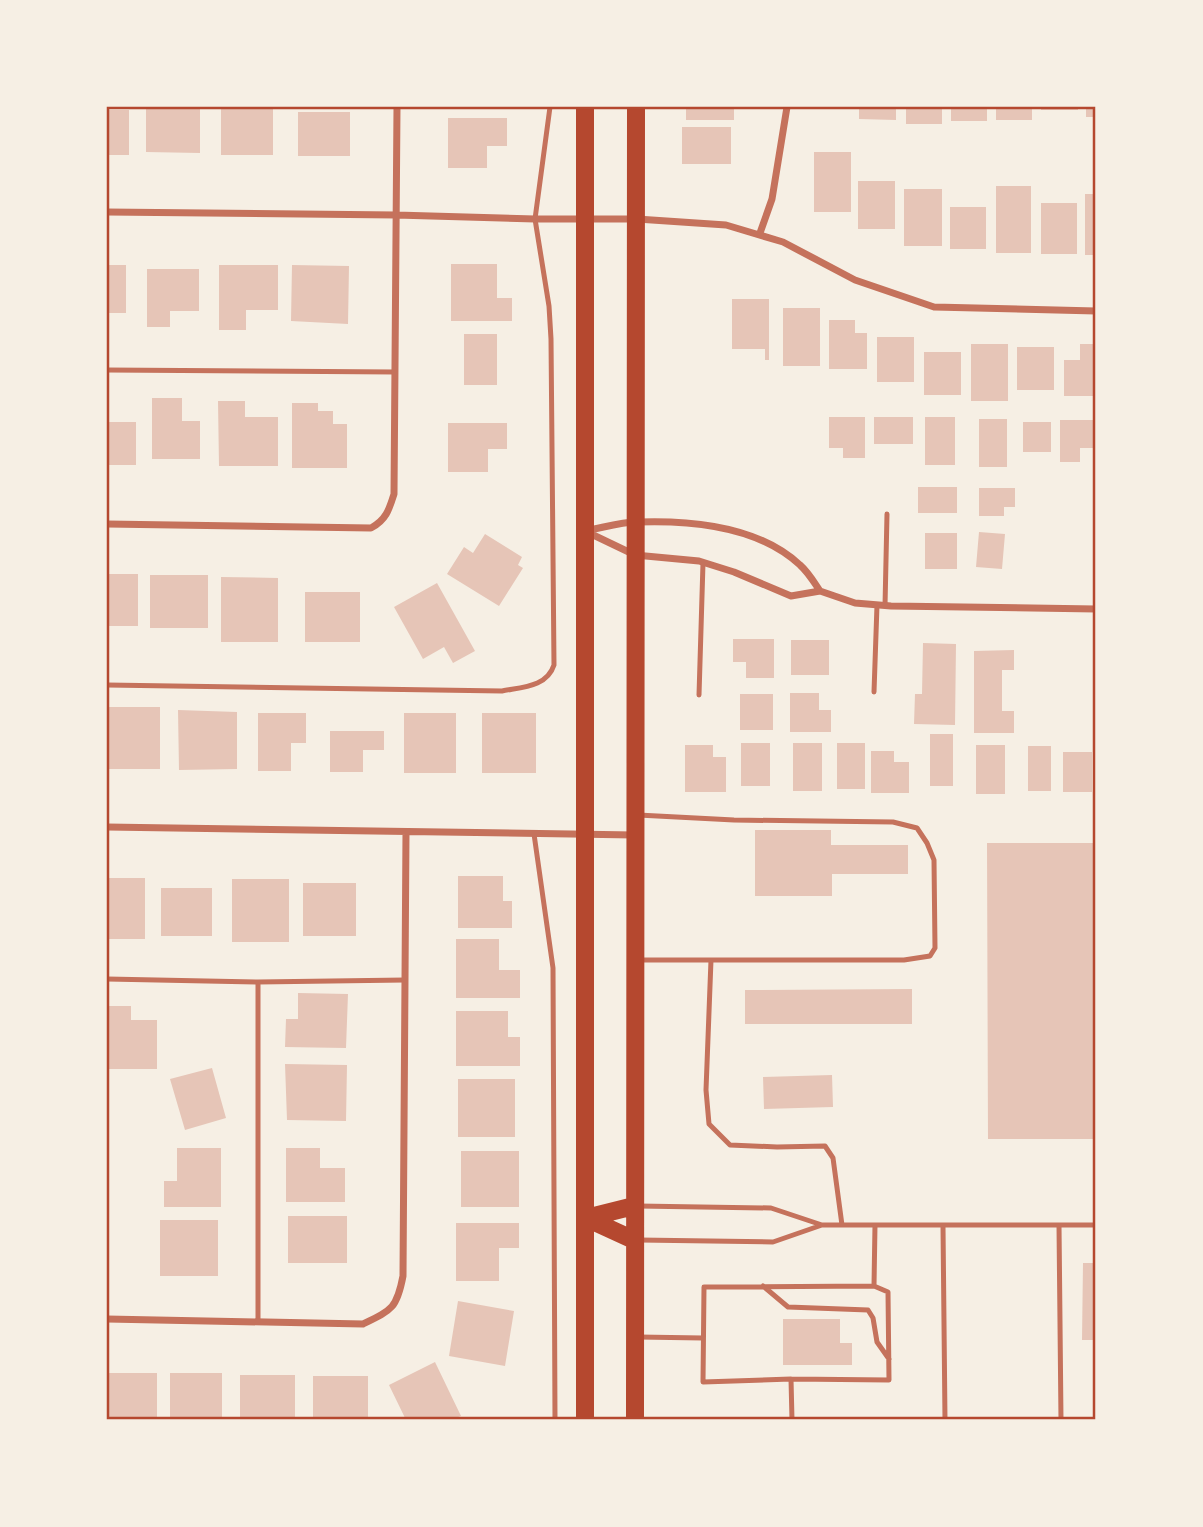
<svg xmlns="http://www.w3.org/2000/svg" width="1203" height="1527" font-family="Arial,sans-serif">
  <rect width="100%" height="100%" fill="#f6efe4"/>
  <path fill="#e6c5b7" d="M146,107H200V153L146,152Z
    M221,107H273V155H221Z
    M686,107H734V120H686Z
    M859,107H896V120L859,119Z
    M906,107H942V124H906Z
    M951,107H987V121H951Z
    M996,107H1032V120H996Z
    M1041,107H1078V110H1041Z
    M1086,107H1096V117H1086Z
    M107,110H129V155H107Z
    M298,112H350V156H298Z
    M448,118H507V146H487V168H448Z
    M682,127H731V164H682Z
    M814,152H851V212H814Z
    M858,181H895V229H858Z
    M996,186H1031V253H996Z
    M904,189H942V246H904Z
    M1085,194H1096V255H1085Z
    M1041,203H1077V254H1041Z
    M950,207H986V249H950Z
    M451,264H497V298H512V321H451Z
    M107,265H126V313H107Z
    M219,265H278V310H246V330H219Z
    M292,265L349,266L348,324L291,321Z
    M147,269H199V311H170V327H147Z
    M732,299H769V360H765V349H732Z
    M783,308H820V366H783Z
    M829,320H855V333H867V369H829Z
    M464,334H497V385H464Z
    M877,337H914V382H877Z
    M971,344H1008V401H971Z
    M1080,344H1096V396H1064V360H1080Z
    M1017,347H1054V390H1017Z
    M924,352H961V395H924Z
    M152,398H182V421H200V459H152Z
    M218,401H245V417H278V466H219Z
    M292,403H318V411H333V424H347V468H292Z
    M829,417H865V458H843V448H829Z
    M874,417H913V444H874Z
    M925,417H955V465H925Z
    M979,419H1007V467H979Z
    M1060,420H1096V448H1080V462H1060Z
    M107,422H136V465H107Z
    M1023,422H1051V452H1023Z
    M448,423H507V449H488V472H448Z
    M918,487H957V513H918Z
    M979,488H1015V507H1004V516H979Z
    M979,532L1005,534L1002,569L976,567Z
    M925,533H957V569H925Z
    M485,534L522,557L518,565L523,568L499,606L447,574L464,547L473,553Z
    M107,574H138V626H107Z
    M150,575H208V628H150Z
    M221,577L278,578V642H221Z
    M437,583L475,651L453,663L444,647L423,659L394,607Z
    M305,592H360V642H305Z
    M733,639H774V678H746V662H733Z
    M791,640H829V675H791Z
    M923,643L956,644L955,725L914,724L915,694H922Z
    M1014,650V670H1002V711H1014V733H974V651Z
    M790,693H819V710H831V732H790Z
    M740,694H773V730H740Z
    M107,707H160V769H107Z
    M178,710L237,712V769L179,770Z
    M258,713H306V743H291V771H258Z
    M404,713H456V773H404Z
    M482,713H536V773H482Z
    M330,731H384V750H363V772H330Z
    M930,734H953V786H930Z
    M741,743H770V786H741Z
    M793,743H822V791H793Z
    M837,743H865V789H837Z
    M685,745H713V757H726V792H685Z
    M976,745H1005V794H976Z
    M1028,746H1051V791H1028Z
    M871,751H894V762H909V793H871Z
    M1063,752H1092V792H1063Z
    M755,830H831V845H908V874H832V896H755Z
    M987,843H1096V1139H988Z
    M458,876H503V901H512V928H458Z
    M107,878H145V939H107Z
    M232,879H289V942H232Z
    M303,883H356V936H303Z
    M161,888H212V936H161Z
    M456,939H499V970H520V998H456Z
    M912,989V1024H745V990Z
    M298,993L348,994L346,1048L285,1047L286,1019H298Z
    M107,1006H131V1020H157V1069H107Z
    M456,1011H508V1037H520V1066H456Z
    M285,1064L347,1065L346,1121L287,1120Z
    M212,1068L226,1118L185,1130L170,1079Z
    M832,1075L833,1107L764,1109L763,1077Z
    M458,1079H515V1137H458Z
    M177,1148H221V1207H164V1181H177Z
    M286,1148H320V1168H345V1202H286Z
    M461,1151H519V1207H461Z
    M288,1216H347V1263H288Z
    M160,1220H218V1276H160Z
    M456,1223H519V1248H499V1281H456Z
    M1083,1263H1096V1340H1082Z
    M458,1301L514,1311L505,1366L449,1356Z
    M783,1319H840V1343H852V1365H783Z
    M435,1362L461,1416L451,1420H406L389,1385Z
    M107,1373H157V1420H107Z
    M170,1373H222V1417L170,1420Z
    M240,1375H295V1420H240Z
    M313,1376H368V1420H313Z"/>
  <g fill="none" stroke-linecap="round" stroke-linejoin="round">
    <path stroke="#c5725c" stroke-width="5" d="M107,370L395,372
      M885,606L887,514
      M107,685L502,691C522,687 547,687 554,665L551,339L549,306L535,219L550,107
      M874,692L877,605
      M699,695L703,563
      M638,815L734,820L893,822L917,828L927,843L934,860L935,948L930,956L904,960H640
      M534,834L553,968L555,1420
      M711,960L706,1090L709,1124L730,1145L777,1147L825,1146L833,1158L842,1225
      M107,979L258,982L405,980
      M258,982V1321
      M638,1206L771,1208L822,1225H1096
      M1059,1225L1061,1420
      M943,1226L945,1420
      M639,1240L773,1242L822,1225
      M763,1286L788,1307L868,1310L873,1318L877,1342L889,1359
      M638,1337L703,1338
      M791,1379L703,1382L704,1287L874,1286
      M792,1420L791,1379L889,1380L888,1292L874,1286L875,1225"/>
    <path stroke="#c5725c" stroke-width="7" d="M107,212L396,215L535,219H637L726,225L783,242L855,280L934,307L1096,311
      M760,233L772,199L787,107
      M107,524L371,528C386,520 389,510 394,494L397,107
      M584,531C602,528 620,522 637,522C692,520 758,526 800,565C808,572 814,582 820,591
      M587,532L635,555L699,561L734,572L791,596L820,591L855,603L891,606L1096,609
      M107,827L634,835
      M107,1319L363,1324C392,1310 397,1308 403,1276L406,832"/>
    <path stroke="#b5482f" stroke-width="18" d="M585,107V1420
      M586,1218L634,1240
      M586,1218L634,1206
      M635,1420L636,107"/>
  </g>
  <rect width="1203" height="1527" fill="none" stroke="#f6efe4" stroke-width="217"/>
  <rect x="108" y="108" width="986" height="1310" fill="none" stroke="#b5482f" stroke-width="2.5"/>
</svg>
